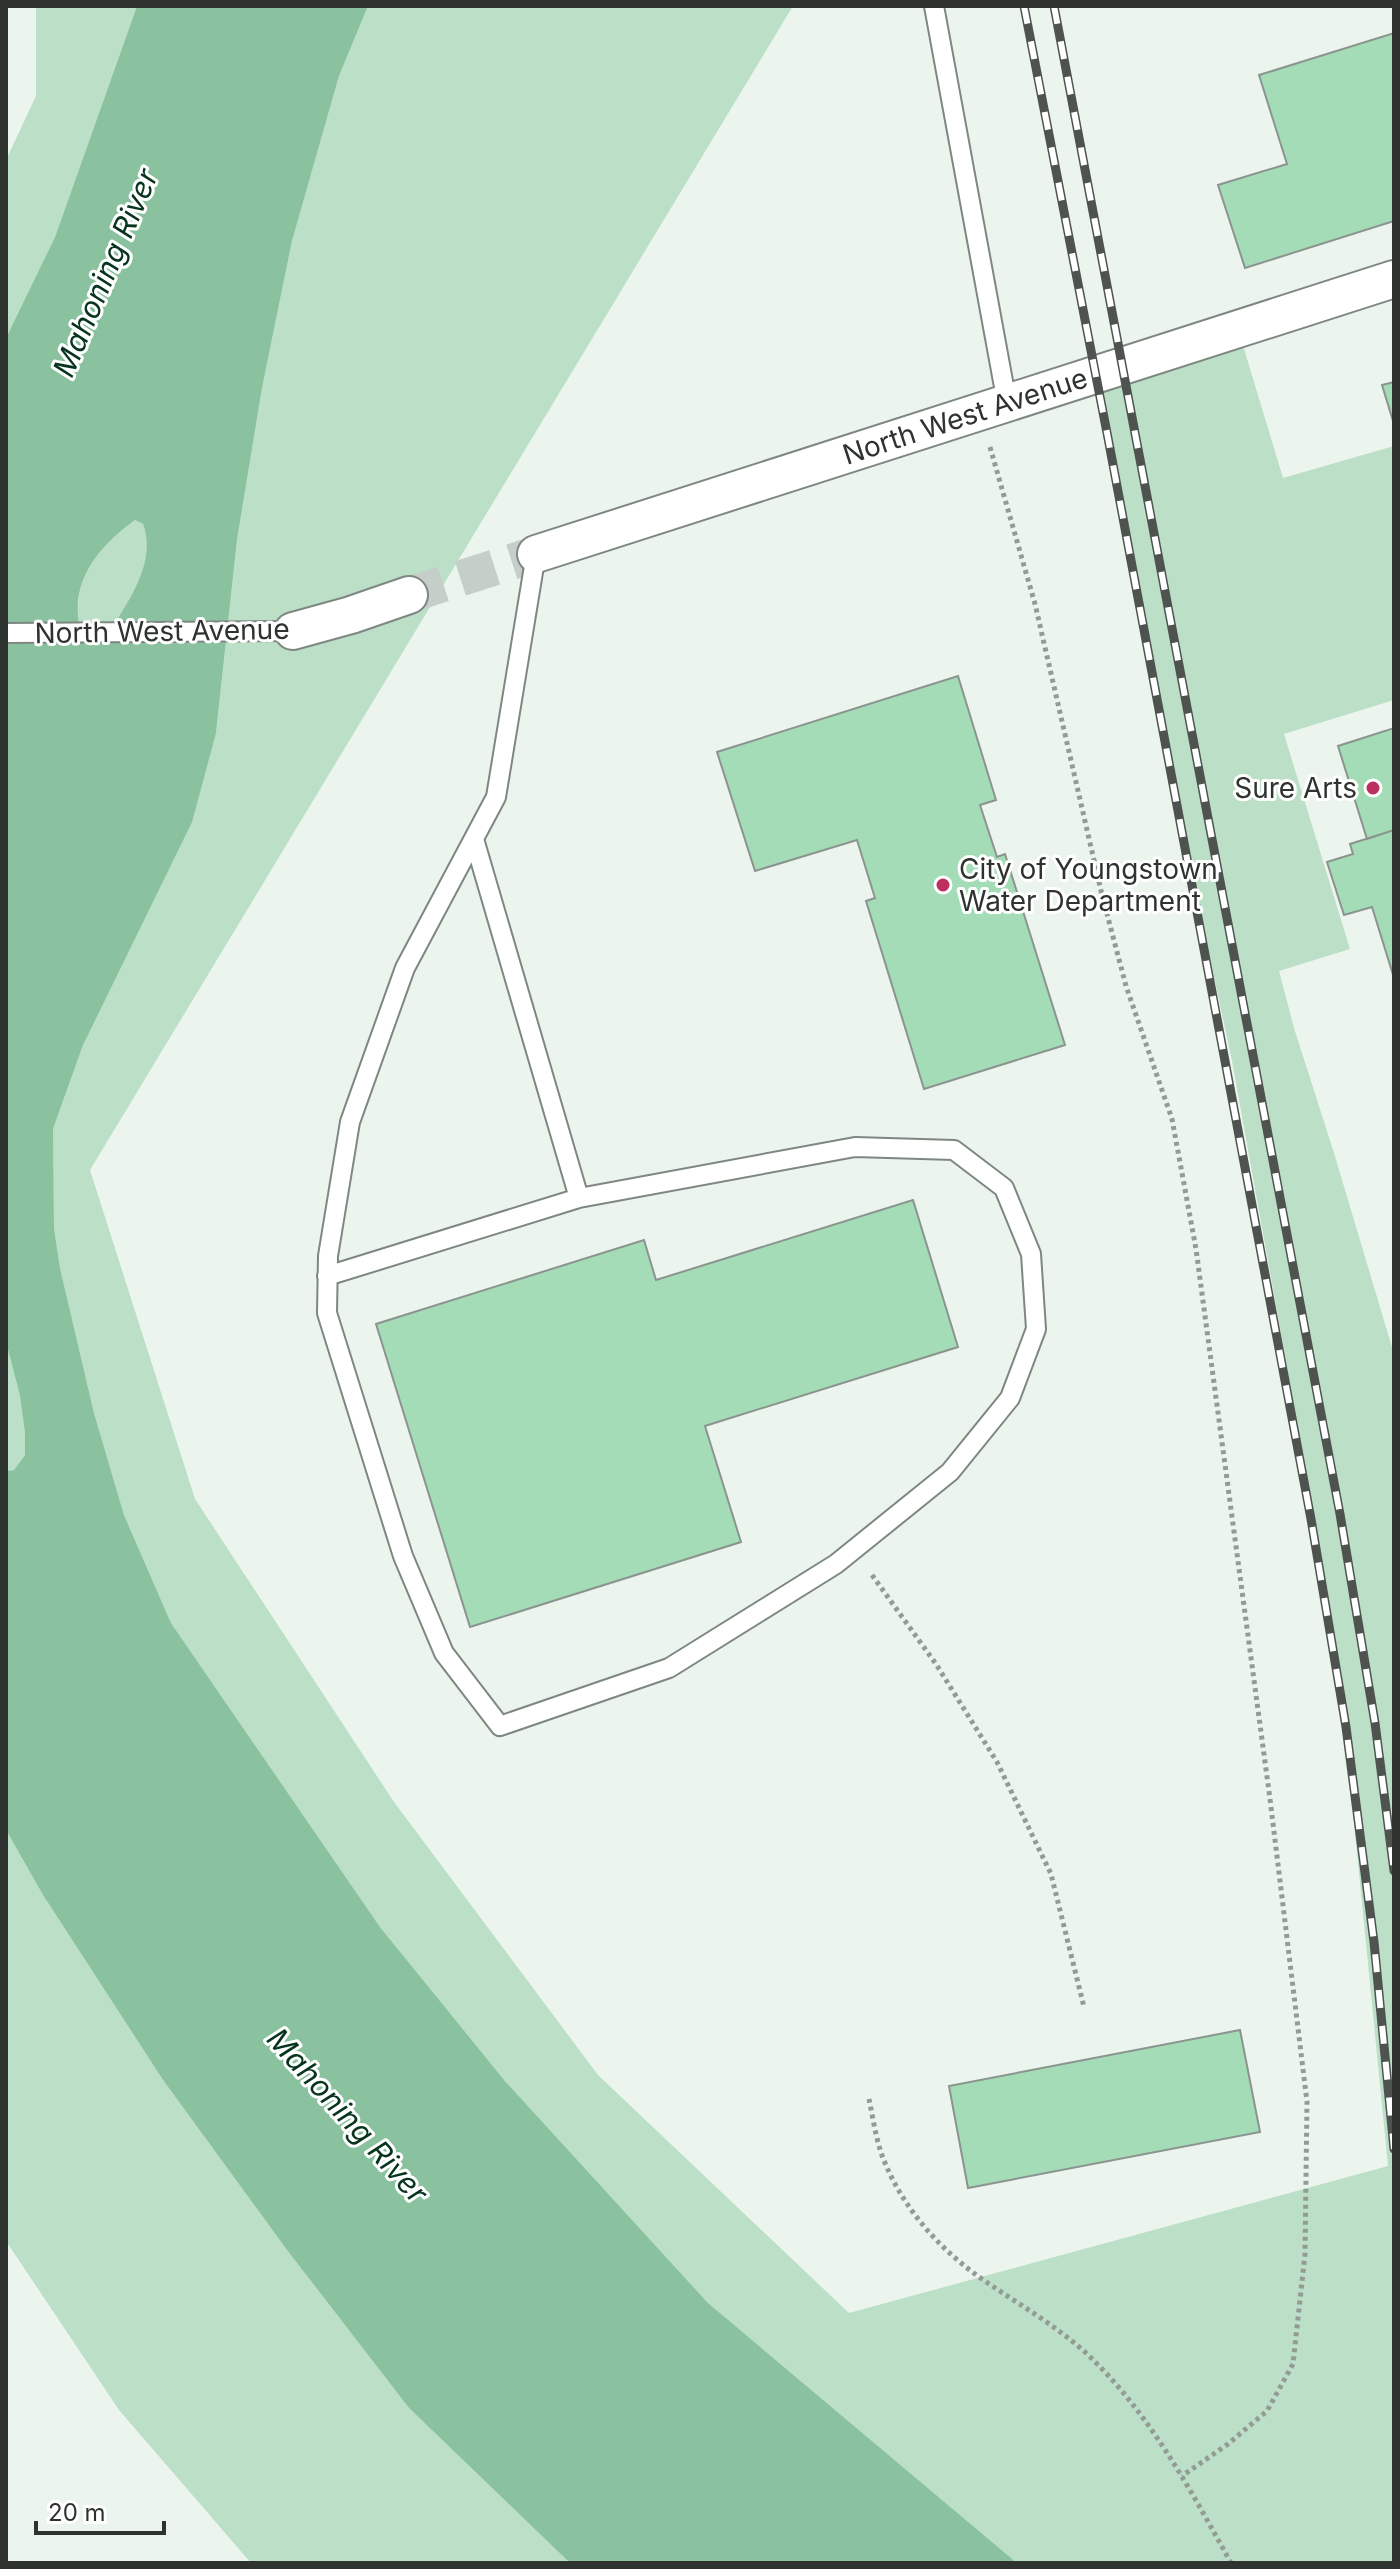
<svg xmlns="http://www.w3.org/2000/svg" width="1400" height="2569" font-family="Inter,sans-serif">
  <rect width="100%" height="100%" fill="#ebf5ee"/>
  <path fill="#bcdfc7" d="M36,6H137L55,237L6,338V160L36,96Z
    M368,6H793L90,1170L195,1499L394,1802L598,2075L849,2313L1388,2166L1344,1721L1314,1517L1232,1061L1149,672L1092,377L1238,329L1283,478L1394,446V700L1284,734L1350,949L1279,971L1294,1028L1334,1153L1394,1354V2563H1017L708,2303L505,2081L380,1927L171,1623L124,1515L94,1413L60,1268L54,1228L53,1129L83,1045L216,733L237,540L262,388L292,241L339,76Z
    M135,520L143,524C156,560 132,595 114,625L80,627C70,581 100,545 135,520Z
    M6,1342L21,1395L25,1433V1455L14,1470L6,1471Z
    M6,1830L43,1895L163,2080L287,2250L409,2408L570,2563H251L119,2410L6,2241Z"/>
  <path fill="#8ac19e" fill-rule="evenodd" d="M137,6H368L339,76L292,241L262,388L237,540L216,733L192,822L83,1045L53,1129L54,1228L60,1268L94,1413L124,1515L171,1623L380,1927L505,2081L708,2303L1017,2563H570L409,2408L287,2250L163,2080L43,1895L6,1830V1471L14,1470L25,1455V1433L20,1395L6,1342V338L55,237ZM135,520L143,524C156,560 132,595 114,625L80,627C69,582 100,545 135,520Z"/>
  <path fill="#a3dcb7" stroke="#8b948e" stroke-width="2" d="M1394,33V221L1245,268L1218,185L1287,164L1259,75Z
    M1394,382V421H1393L1382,385Z
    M958,676L996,800L980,805L997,857L1005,854L1065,1045L924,1089L866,901L875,898L857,840L755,871L717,752Z
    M1394,728V830L1367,839L1338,746Z
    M1394,830V978L1372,907L1344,915L1327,862L1353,854L1350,844Z
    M913,1200L958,1347L705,1426L741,1542L470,1627L376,1324L644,1240L656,1280Z
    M1240,2030L1260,2132L968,2188L949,2086Z"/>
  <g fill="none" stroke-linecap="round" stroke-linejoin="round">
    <path stroke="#c5cec8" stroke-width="36" stroke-dasharray="36 18" stroke-linecap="butt" d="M409,595L536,554"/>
    <defs>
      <path id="lane" d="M934,6L1007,403
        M6,633L293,631
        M474,839L579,1198
        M327,1276L579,1198L855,1147L954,1150L1004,1188L1031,1254L1036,1329L1010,1398L950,1472L836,1564L669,1668L500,1726L444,1653L403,1556L327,1313L328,1256L350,1122L405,968L496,797L536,554"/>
      <path id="street" d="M536,554L1394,279
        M293,631L351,615L409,595"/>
    </defs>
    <use href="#lane" stroke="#7e8781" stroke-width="22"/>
    <use href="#street" stroke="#7e8781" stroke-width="40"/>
    <path stroke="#939b96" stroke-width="5" stroke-dasharray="4 4" stroke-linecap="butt" d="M990,447L1035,604L1102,895L1126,986L1172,1119L1196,1249L1270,1799L1307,2102L1305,2254L1293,2364L1267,2411L1228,2444L1182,2476
      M872,1575L936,1664L997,1762L1051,1874L1084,2007
      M869,2099C873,2118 876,2140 883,2158C902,2207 939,2249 982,2279C1018,2304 1054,2324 1086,2353C1149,2412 1190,2489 1231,2563"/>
    <use href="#lane" stroke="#fff" stroke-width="18"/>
    <use href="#street" stroke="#fff" stroke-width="36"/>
    <defs>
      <path id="rail" d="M1024,6L1108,438L1311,1519L1346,1727L1374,1942L1394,2149
        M1054,6L1340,1514L1375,1723L1394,1871"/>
    </defs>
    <use href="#rail" stroke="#4e5350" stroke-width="9"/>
    <use href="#rail" stroke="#fff" stroke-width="6" stroke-dasharray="18" stroke-linecap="butt"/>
  </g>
  <g fill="#bd2f5e" stroke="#fff" stroke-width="3">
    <circle cx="1373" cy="788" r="8"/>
    <circle cx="943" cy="885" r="8"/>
  </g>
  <g text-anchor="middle" stroke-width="6" stroke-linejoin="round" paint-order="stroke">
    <g font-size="28" fill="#2f3330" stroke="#fff">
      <text transform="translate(965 416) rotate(-18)" y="10">North West Avenue</text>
      <text transform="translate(162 631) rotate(-1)" y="10">North West Avenue</text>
    </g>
    <g font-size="28" fill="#2f3330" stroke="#fff" text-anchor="end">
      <text x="1357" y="798">Sure Arts</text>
      <text x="959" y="879" text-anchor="start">City of Youngstown<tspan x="959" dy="32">Water Department</tspan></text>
    </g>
    <g font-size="30" font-style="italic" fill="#06341d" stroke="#fff">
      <text transform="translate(106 273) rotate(-67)" y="10">Mahoning River</text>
      <text transform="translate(347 2116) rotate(48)" y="10">Mahoning River</text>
    </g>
  </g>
  <rect width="1400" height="2569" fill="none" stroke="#2f3330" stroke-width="16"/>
  <path d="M36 2521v12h128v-12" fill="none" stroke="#2f3330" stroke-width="4"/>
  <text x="48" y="2521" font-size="24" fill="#2f3330" stroke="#ffffff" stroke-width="6" paint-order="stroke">20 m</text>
</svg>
